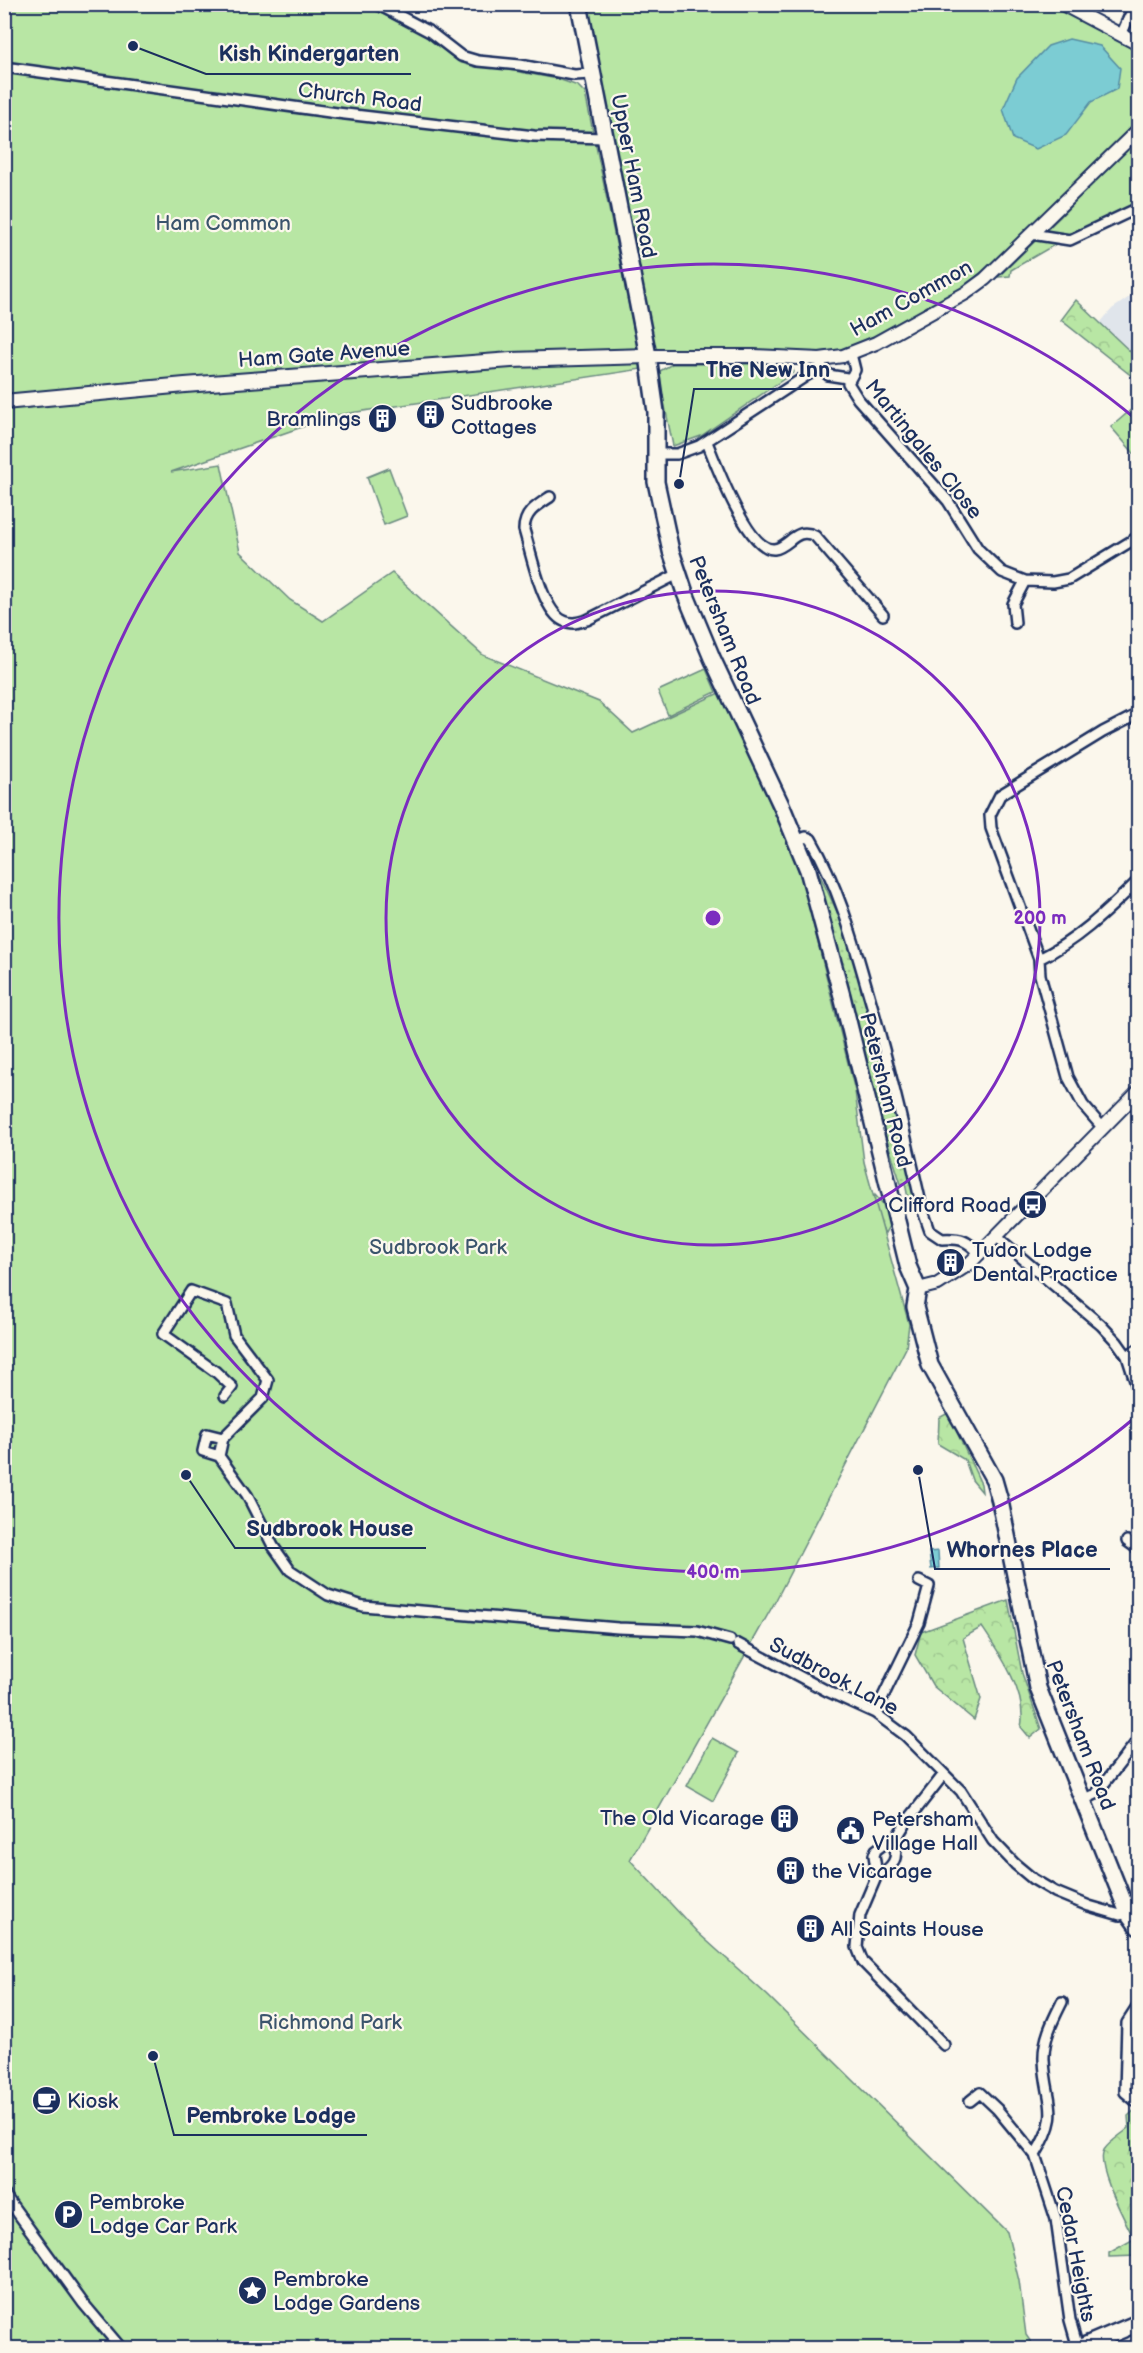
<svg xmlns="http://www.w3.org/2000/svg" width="1143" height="2353" font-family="'Balsamiq Sans',sans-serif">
  <defs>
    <pattern id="grass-dots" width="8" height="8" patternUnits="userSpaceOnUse" patternTransform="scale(1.5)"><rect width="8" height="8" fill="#b8e6a4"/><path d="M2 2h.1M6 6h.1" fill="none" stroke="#9ec690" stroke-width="1.8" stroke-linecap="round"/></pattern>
    <pattern id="forest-crowns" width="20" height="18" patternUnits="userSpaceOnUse" patternTransform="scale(1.5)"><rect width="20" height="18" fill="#b8e6a4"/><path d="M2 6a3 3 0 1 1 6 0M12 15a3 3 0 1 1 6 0" fill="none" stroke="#9ec690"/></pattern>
  </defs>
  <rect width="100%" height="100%" fill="#fbf7ec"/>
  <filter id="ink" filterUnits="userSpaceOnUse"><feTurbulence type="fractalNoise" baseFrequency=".0167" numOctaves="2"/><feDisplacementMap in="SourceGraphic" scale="12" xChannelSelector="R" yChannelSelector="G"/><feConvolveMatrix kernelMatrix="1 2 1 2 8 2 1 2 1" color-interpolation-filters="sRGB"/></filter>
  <g filter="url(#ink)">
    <path fill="#e0e5eb" d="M1138,291V368L1093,331L1112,309Z"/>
    <path fill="url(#grass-dots)" stroke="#6a8a81" stroke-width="1.5" d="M811,856L839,916L864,989L918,1206L910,1208L905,1183L901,1184L879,1116L859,1033Z"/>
    <path fill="url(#forest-crowns)" stroke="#6a8a81" stroke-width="1.5" d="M1076,300L1138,359V381L1061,320Z
      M875,1195L883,1204L890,1224L885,1233C877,1221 872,1210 875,1195Z
      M948,1413L981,1484L982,1492L972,1480L965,1460L938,1444L939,1418Z
      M1008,1600L1022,1673L1041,1729L1030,1738L1021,1727C1028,1694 1000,1654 982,1627L963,1638L981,1699L974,1720L933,1686L915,1655L921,1632Z
      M1138,2107V2221L1135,2223L1138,2228V2256L1109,2257V2253L1134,2239C1126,2222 1095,2166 1104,2150C1109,2142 1122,2134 1129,2128L1128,2116Z"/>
    <path fill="#b8e6a4" stroke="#6a8a81" stroke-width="1.5" d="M5,5H364L422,33L450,55L465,62L558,79L578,86L585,93L642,369L337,415L171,472L221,464L240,552L290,600L323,621L392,573L483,655L599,702L633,733L719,693L761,783L794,857L805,891L855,1091L864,1162L909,1324L906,1348L776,1600L630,1860L697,1932L767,1995L1007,2232L1019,2281L1026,2335L1035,2348H5Z
      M583,5H1050L1138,50V120L990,265L962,288L874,336L842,350L803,353L656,349L652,342Z
      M1138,136V203L1080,230L1011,270L1010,276L998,277L1060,217Z
      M672,364H790L794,372L701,436L673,446L661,387L660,371Z
      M1133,408L1138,414V458L1111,427Z
      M389,468L407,516L384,525L367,477Z
      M706,669L716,692L668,715L658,691Z
      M712,1738L739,1753L713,1801L687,1786Z"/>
    <path fill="#7bccd3" stroke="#558da4" stroke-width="1.5" d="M1069,39L1100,46L1120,68L1117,89L1091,102L1066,135L1036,149L1013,139L1003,109L1017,78L1048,46Z
      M938,1551L939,1568L931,1569L929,1552Z"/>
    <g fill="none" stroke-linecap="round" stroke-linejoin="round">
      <defs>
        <path id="minor" d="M377,4L430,32L461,56L478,61L520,65L574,75L592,74
          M1121,35L1135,4
          M4,67L337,113L534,136L605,138
          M1031,234L1070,240L1138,208
          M820,359L822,367L828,375L847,378L848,383L858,399L948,501L978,549L1002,572L1025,581L1053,582L1069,579L1138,537
          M848,383L855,370L851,354
          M707,442C715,462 748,551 774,549C790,547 795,526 815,536L883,615
          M656,454H677L699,446L806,376L822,367
          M550,497C536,506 524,513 524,530C531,552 542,612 564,621C572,625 579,622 587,620L678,574
          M1015,623L1013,604L1025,581
          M796,841L806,837L811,839C837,884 852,935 866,985C888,1059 905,1133 922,1208L930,1231L942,1239C961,1238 967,1240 980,1254
          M1039,959C1078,940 1107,911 1138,881
          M1102,1127L1083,1105L1068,1077L1040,975L1039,959L991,828L990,815L1000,795L1103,732L1138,714
          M997,1237L1101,1325L1117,1342L1127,1356L1138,1390
          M1127,1356L1138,1349
          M223,1438L207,1434L203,1451L219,1456L247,1495L273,1546L290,1570L328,1595L363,1606L618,1628L697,1631L730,1640
          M219,1456L223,1438L263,1398L268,1380L234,1335L227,1304L191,1291L163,1334L216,1372L232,1387L225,1396
          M1127,1541L1138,1549
          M738,1644L829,1692L875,1713L906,1736L961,1791L993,1841L1015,1864L1033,1879L1055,1892L1089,1906L1120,1915L1128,1913
          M875,1713L919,1623L929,1586L919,1581
          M944,1774L905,1824L894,1842L884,1844L876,1850L874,1855L877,1875L860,1915L857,1947L863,1962L944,2045
          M1083,1800L1096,1794L1138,1740
          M877,1875C893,1868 899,1859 894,1842
          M970,2101L980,2093L997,2109L1035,2155L1056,2219L1070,2320L1078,2348
          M1137,2102L1125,2092L1127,2023L1138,2006
          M1035,2155C1063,2110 1046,2105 1044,2060C1043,2039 1053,2020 1062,2002
          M4,2194L83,2303L121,2348"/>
        <path id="tertiary" d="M1062,4L1138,44
          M648,356H754L820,359L843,356L876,343L966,293L985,279L1138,130
          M918,1289L938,1284L969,1264L1138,1092"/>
        <path id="secondary" d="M4,402L185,385L511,360L648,356"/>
        <path id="primary" d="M579,4L648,356L656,412V482L671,551L685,593L712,658L782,807L808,870L842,996L908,1266L918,1289L915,1307L930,1365L994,1480L1000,1501L1038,1688L1128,1913L1138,1927
          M1079,2348L1138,2323"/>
      </defs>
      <use href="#minor" stroke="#1b2f5e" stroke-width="14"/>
      <use href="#tertiary" stroke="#1b2f5e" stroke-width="16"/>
      <use href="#secondary" stroke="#1b2f5e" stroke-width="18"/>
      <use href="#primary" stroke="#1b2f5e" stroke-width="20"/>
      <use href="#minor" stroke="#fbf7ec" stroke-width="9"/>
      <use href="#tertiary" stroke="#fbf7ec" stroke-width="12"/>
      <use href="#secondary" stroke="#fbf7ec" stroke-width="14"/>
      <use href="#primary" stroke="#fbf7ec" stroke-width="15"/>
    </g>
  </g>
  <g fill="none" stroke="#7b2cbf" stroke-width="3">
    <circle cx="713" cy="918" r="327"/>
    <path d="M1138 1415A654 654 0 1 1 1138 421"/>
  </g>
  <defs>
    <symbol id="building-disc" viewBox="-11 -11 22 22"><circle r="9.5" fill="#1b2f5e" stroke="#fbf7ec"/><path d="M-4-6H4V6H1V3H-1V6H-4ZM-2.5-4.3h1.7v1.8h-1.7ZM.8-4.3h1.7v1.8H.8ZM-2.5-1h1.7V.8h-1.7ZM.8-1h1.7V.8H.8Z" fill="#fff"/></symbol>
    <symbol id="bus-disc" viewBox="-11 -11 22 22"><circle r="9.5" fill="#1b2f5e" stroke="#fbf7ec"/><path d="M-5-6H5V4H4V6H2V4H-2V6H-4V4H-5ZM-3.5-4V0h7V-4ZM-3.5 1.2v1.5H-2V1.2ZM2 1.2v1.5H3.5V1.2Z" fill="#fff"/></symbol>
    <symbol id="civic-disc" viewBox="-11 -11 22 22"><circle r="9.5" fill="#1b2f5e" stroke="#fbf7ec"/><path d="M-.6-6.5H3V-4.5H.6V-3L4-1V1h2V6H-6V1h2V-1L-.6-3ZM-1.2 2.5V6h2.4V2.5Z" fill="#fff"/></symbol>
    <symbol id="cafe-disc" viewBox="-11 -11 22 22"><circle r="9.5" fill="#1b2f5e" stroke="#fbf7ec"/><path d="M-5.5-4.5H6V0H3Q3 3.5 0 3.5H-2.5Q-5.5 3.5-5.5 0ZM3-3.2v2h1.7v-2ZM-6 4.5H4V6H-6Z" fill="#fff"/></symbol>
    <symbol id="parking-disc" viewBox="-11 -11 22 22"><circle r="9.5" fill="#1b2f5e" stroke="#fbf7ec"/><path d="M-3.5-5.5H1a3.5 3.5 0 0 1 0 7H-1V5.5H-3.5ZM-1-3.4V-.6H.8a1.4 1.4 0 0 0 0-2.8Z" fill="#fff"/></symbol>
    <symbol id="sight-disc" viewBox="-11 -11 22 22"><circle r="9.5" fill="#1b2f5e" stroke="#fbf7ec"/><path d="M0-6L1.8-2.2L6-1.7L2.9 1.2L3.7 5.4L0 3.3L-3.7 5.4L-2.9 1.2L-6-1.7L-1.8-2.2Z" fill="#fff"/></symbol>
  </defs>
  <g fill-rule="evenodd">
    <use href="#building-disc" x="414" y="398" width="33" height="33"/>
    <use href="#building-disc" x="366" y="402" width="33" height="33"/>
    <use href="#bus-disc" x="1016" y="1188" width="33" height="33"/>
    <use href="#building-disc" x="934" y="1246" width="33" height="33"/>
    <use href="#building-disc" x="768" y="1802" width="33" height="33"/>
    <use href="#civic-disc" x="834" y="1814" width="33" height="33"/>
    <use href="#building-disc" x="774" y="1854" width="33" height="33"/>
    <use href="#building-disc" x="794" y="1912" width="33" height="33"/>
    <use href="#cafe-disc" x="30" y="2084" width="33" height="33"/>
    <use href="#parking-disc" x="52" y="2198" width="33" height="33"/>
    <use href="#sight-disc" x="236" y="2274" width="33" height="33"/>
  </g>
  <g text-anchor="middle" stroke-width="4.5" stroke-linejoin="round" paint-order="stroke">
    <g font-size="21" fill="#1b2f5e" stroke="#fbf7ec">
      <text transform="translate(360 97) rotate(7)" y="7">Church Road</text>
      <text transform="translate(634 176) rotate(79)" y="7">Upper Ham Road</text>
      <text transform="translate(911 298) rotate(-29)" y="7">Ham Common</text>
      <text transform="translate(324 354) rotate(-4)" y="7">Ham Gate Avenue</text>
      <text transform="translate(924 449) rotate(51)" y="7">Martingales Close</text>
      <text transform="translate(725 630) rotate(68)" y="7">Petersham Road</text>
      <text transform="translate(886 1090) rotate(76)" y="7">Petersham Road</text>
      <text transform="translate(834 1676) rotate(28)" y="7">Sudbrook Lane</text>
      <text transform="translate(1081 1735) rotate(69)" y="7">Petersham Road</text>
      <text transform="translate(1076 2254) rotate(79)" y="7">Cedar Heights</text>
    </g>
    <g font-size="21" fill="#3a546c" stroke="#fbf7ec">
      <text x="223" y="230">Ham Common</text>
      <text x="438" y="1254">Sudbrook Park</text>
      <text x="330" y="2029">Richmond Park</text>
    </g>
    <g font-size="21" fill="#1b2f5e" stroke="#fbf7ec" text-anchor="start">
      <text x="451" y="410">Sudbrooke<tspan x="451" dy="24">Cottages</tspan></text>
      <text x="361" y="426" text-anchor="end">Bramlings</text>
      <text x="1011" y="1212" text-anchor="end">Clifford Road</text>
      <text x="972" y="1257">Tudor Lodge<tspan x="972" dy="24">Dental Practice</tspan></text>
      <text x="764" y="1825" text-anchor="end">The Old Vicarage</text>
      <text x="872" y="1826">Petersham<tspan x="872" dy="24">Village Hall</tspan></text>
      <text x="812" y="1878">the Vicarage</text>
      <text x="831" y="1936">All Saints House</text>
      <text x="67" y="2108">Kiosk</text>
      <text x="89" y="2209">Pembroke<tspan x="89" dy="24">Lodge Car Park</tspan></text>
      <text x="273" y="2286">Pembroke<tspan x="273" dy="24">Lodge Gardens</tspan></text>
    </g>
  </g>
  <circle cx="713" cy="918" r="9" fill="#7b2cbf" stroke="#fbf7ec" stroke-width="3"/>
  <g font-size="18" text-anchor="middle" font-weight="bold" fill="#7b2cbf" stroke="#fbf7ec" stroke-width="4.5" stroke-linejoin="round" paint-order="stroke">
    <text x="1040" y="924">200 m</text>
    <text x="713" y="1578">400 m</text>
  </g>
  <path fill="none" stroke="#1b2f5e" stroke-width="2" d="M133 46L206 74H411M679 484L694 389H842M186 1475L235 1548H426M918 1470L935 1569H1110M153 2056L174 2135H367"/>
  <g fill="#1b2f5e" stroke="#fbf7ec" stroke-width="2">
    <circle cx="133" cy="46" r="6"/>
    <circle cx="679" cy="484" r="6"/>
    <circle cx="186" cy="1475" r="6"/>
    <circle cx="918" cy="1470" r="6"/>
    <circle cx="153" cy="2056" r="6"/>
  </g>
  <g font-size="22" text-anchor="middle" font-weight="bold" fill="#1b2f5e" stroke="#fbf7ec" stroke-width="4.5" stroke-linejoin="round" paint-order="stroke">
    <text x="309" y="61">Kish Kindergarten</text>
    <text x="768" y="377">The New Inn</text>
    <text x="330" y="1536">Sudbrook House</text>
    <text x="1022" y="1557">Whornes Place</text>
    <text x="271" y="2123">Pembroke Lodge</text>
  </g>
  <rect width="1143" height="2353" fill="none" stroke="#fbf7ec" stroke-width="24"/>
  <rect x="12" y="12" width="1119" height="2329" fill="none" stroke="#1b2f5e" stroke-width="2" filter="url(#ink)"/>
</svg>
